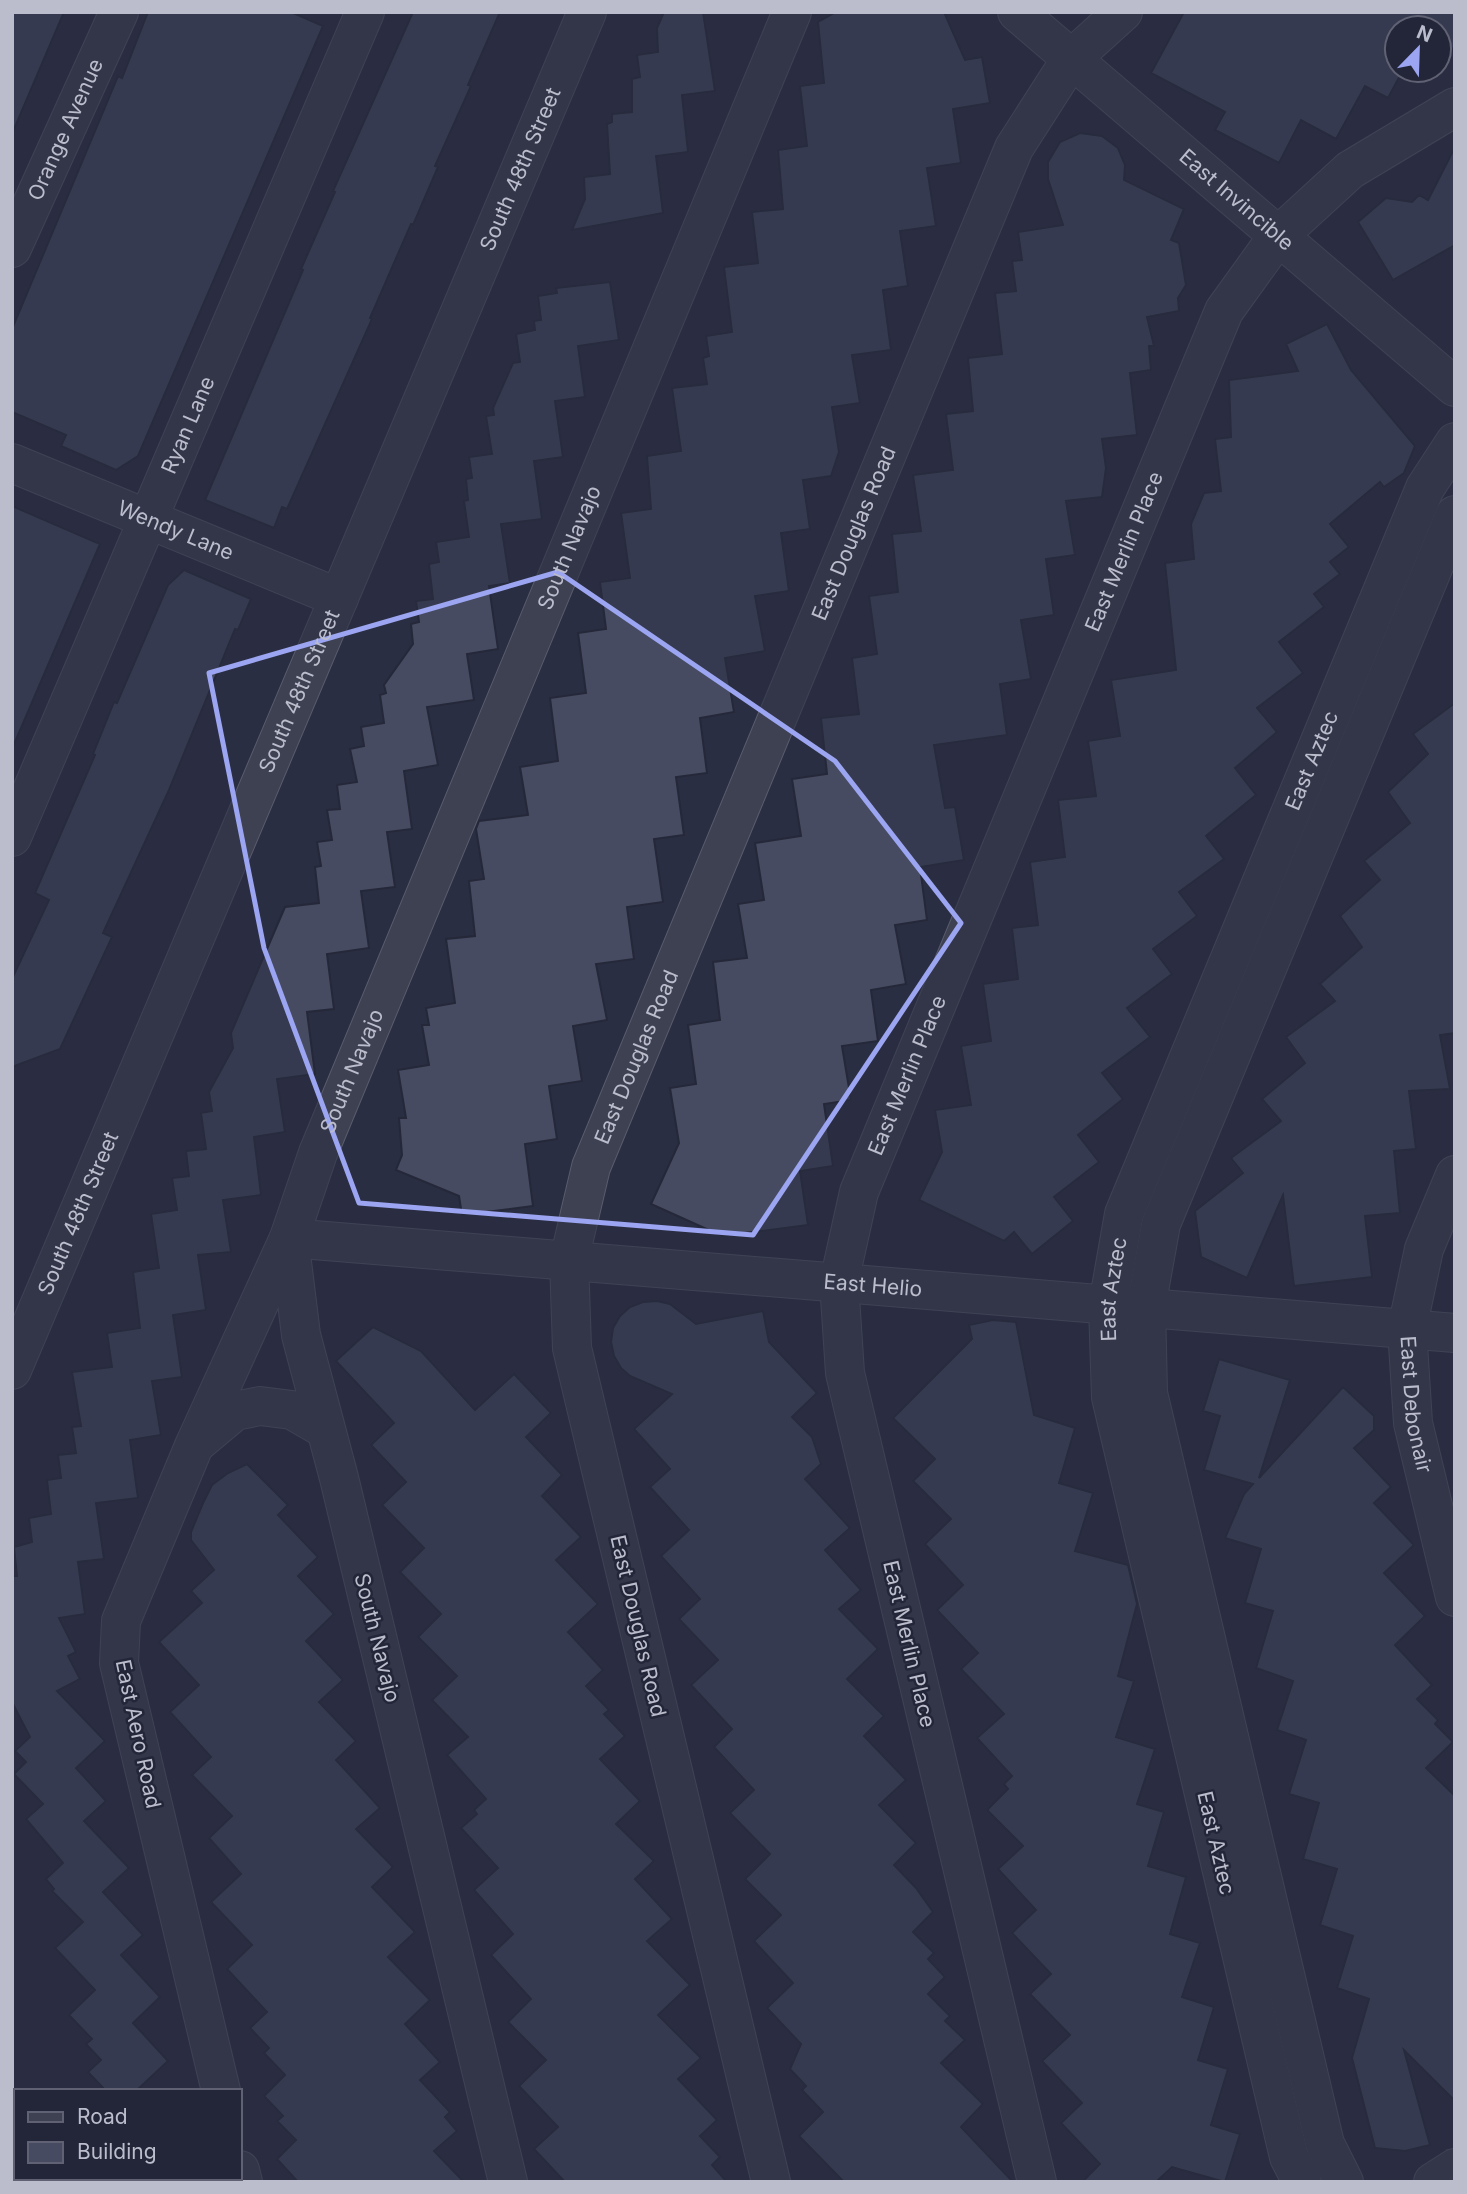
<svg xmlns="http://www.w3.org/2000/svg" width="1467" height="2194" font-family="Inter,sans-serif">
  <rect width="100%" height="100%" fill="#2a2e42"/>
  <path fill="#464b62" stroke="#252839" stroke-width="2" d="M12,12H64L12,134Z
    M148,12H291L323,26L138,456L116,470L61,446L66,435L12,412V329L118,76L122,78Z
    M413,12H500L468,85L471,86L435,166L438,167L413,225L411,224L370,318L372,319L287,509L282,507L274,528L205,500L303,270L301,269L335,192L333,191Z
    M664,12H703L715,91L682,95L688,152L656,156L663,213L572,230L585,199L584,177L610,174L607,124L612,122V114L632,112V79L640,77L637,55L658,52L657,28Z
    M836,12H944L965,60L982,57L990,103L953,109L961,163L927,168L936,226L900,231L908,286L883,290L891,350L852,355L860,403L832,407L839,452L831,476L803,480L810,529L781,533L789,591L755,596L765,651L725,658L734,712L700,718L707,773L676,777L684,835L654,839L663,902L627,907L634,959L596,964L607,1020L573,1026L582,1081L549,1086L557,1139L525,1144L533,1206L462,1215L459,1196L396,1170L402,1155L399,1118H406L398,1070L429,1065L422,1025H429L426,1008L455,1003L446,939L475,936L469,881L484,879L476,829L479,821L528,815L520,767L558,761L550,698L586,693L578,633L606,629L600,582L630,578L621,513L651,509L647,456L681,451L672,388L707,384L703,358L709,356L706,336L732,332L724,267L758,263L752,212L783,209L778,150L807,146L800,86L824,83L818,22Z
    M1184,12H1455V45L1445,63L1439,60V28H1397V70H1403L1388,98L1365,86L1336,139L1301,120L1279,163L1215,130L1225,112L1151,73Z
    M1080,133L1102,136L1118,148L1125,165L1124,180L1184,209L1171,240L1179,243L1186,285L1178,298L1179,311L1147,317L1154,346H1149L1151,370L1130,373L1137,435L1102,439L1106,468L1102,497L1066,501L1075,555L1046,559L1054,615L1021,620L1031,679L1000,684L1007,735L934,745L945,808L955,807L964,860L920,867L927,920L895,925L906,984L871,990L878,1041L842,1046L851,1100L824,1104L833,1166L800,1171L808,1225L722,1236L651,1204L679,1143L670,1088L696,1084L688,1025L720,1020L713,962L747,958L738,904L764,900L755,843L801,836L792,779L827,774L821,718L859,714L852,658L877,654L869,596L898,592L892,534L921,531L913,475L953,470L946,414L973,411L968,358L1002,354L995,293L1016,291L1012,261L1022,260L1018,232L1063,225L1048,179V162L1060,142Z
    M1455,147V245L1393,280L1358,222L1386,198L1412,202L1419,195L1428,200Z
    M610,282L619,340L578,346L585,397L555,401L563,457L534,461L542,519L501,524L510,583L489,586L498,649L467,654L474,700L427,707L438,765L404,771L412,829L387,832L395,887L361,891L369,948L327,954L334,1009L307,1012L315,1074L277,1079L285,1132L254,1137L261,1195L223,1200L231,1252L198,1255L206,1310L173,1315L182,1377L152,1381L161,1435L130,1440L138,1498L96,1503L104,1559L78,1562L85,1614L59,1618L76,1652L68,1656L80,1679L57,1691L105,1741L76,1768L106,1801L84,1821L129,1868L103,1892L143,1935L121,1955L160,1997L133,2023L168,2061L136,2091H106L88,2072L101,2060L86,2044L92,2039L69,2015L95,1990L55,1948L83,1922L52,1891L54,1889L46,1879L63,1863L26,1819L43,1804L14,1774L26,1762L15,1751L30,1737L12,1702V1576H17L14,1547L32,1542L29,1518L51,1514L47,1480L61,1478L58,1455L76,1453L72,1427L81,1426L72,1372L112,1367L107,1333L140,1328L133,1272L159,1268L151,1214L177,1210L172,1178L189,1176L186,1151L206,1149L201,1113L212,1111L209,1092L233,1048L231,1033L285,907L319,903L315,867L321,866L317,842L332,840L327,810L340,809L337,785L357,782L350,749L364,746L361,727L384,723L380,695L386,693L384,685L413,644L411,624L419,622L416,601L433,599L429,564L439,562L436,542L469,537L464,501L468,500L466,479L472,478L469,457L492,454L486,416L494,415L493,408L513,363L520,362L516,334L535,330L534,321L541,320L538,296L557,293L556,288Z
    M1327,324L1351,370L1415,446L1404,473L1384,487L1380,482L1330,524L1349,547L1330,562L1340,574L1314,594L1324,607L1279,642L1303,673L1257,708L1277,732L1235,768L1256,795L1206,836L1224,859L1179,892L1197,916L1153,949L1172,974L1127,1008L1150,1037L1102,1073L1123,1099L1078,1135L1099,1162L1054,1197L1073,1221L1032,1254L1014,1232L1004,1241L919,1200L942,1152L935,1110L971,1105L961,1046L991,1041L983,984L1018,979L1012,928L1038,925L1030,862L1065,857L1058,800L1096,796L1088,741L1120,736L1111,680L1176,670L1165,563L1194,559L1191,524L1204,493L1221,491L1215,439L1231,437L1229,380L1298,371L1286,344Z
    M12,506L100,544L12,749Z
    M184,570L251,599L238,630L235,629L169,790L103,933L112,937L60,1049L12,1067V979L49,900L35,893L95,755L93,754L114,702L117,703L168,585Z
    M1455,703V1033L1440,1035L1450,1089L1409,1091L1416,1149L1394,1151L1400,1213L1365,1216L1372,1277L1294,1286L1283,1195L1247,1278L1201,1257L1195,1211L1243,1173L1231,1158L1281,1121L1262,1099L1305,1063L1286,1037L1335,1001L1320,984L1362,947L1340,916L1380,880L1364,861L1410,823L1388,792L1428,754L1413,734Z
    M657,1301L670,1304L696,1324L763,1311L769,1342L817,1393L792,1417L812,1437L821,1464L805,1479L850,1528L825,1550L861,1590L839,1609L878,1649L847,1679L884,1716L864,1736L906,1780L879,1805L916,1843L894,1865L916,1888L933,1912L913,1932L934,1953L928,1959L945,1977L928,1994L950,2016L945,2021L965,2040L941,2063L983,2104L961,2127L1013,2182H844L799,2136L823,2112L802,2090L806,2086L790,2069L801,2044L767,2008L793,1983L754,1941L781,1915L745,1879L770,1854L730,1813L754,1790L714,1747L732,1729L691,1685L718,1660L679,1619L700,1599L661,1556L689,1530L650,1487L670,1469L634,1429L672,1394L630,1376L621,1368L614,1356L611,1342L613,1328L620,1316L630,1307L643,1302Z
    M993,1320L1016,1322L1034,1415L1075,1428L1059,1483L1093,1493L1075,1551L1128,1565L1137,1604L1118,1676L1134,1681L1116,1737L1155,1749L1137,1804L1164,1812L1148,1866L1186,1877L1170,1934L1200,1943L1182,1997L1214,2007L1198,2060L1228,2069L1211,2125L1240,2134L1225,2182L1172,2167L1156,2182H1082L1100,2164L1061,2123L1082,2103L1042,2061L1070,2035L1030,1994L1051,1974L1012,1933L1036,1910L998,1869L1023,1846L987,1810L1008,1789L1004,1784L1012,1776L977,1738L1004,1714L961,1669L978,1653L937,1610L963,1585L925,1544L951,1519L913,1481L935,1459L893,1418L972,1339L969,1325Z
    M373,1327L421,1351L475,1410L514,1374L551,1413L526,1437L562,1475L542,1496L581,1537L556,1560L598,1604L568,1632L603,1670L586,1686L609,1710L604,1714L625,1736L600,1759L640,1801L616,1824L654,1861L635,1879L672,1919L647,1941L690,1985L658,2015L701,2058L678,2079L717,2120L700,2136L720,2157L712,2165L727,2182H565L534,2149L558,2127L519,2086L546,2060L508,2022L531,1999L491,1955L513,1934L474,1890L498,1868L461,1828L477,1814L474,1810L486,1799L447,1755L468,1737L432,1700L457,1676L418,1637L441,1614L400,1572L424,1548L382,1505L406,1482L371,1445L394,1423L336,1361Z
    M1219,1359L1290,1380L1259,1478L1343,1387L1374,1416V1430L1354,1448L1391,1487L1374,1503L1414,1545L1384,1573L1425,1616L1395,1645L1432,1685L1417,1699L1438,1720L1435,1724L1453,1742L1426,1768L1455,1796V2101L1404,2050L1430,2145L1405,2151L1375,2148L1352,2058L1369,1999L1337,1988L1353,1936L1320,1925L1337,1869L1303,1859L1319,1803L1289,1794L1306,1740L1277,1730L1293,1681L1256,1668L1273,1611L1245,1603L1261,1549L1225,1538L1244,1494L1253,1484L1204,1470L1220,1416L1203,1411Z
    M247,1464L288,1505L278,1515L318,1557L298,1576L334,1614L306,1641L343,1680L319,1702L356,1741L336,1760L380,1808L356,1829L393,1867L372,1887L415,1932L388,1957L430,2000L405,2024L440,2062L420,2080L450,2112L445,2117L457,2131L434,2151L464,2182H298L277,2159L296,2140L277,2121L283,2116L264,2096L285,2075L264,2053L269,2048L250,2028L267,2012L227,1969L252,1945L211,1902L241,1874L209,1838L232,1816L192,1775L211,1757L170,1712L199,1685L159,1642L202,1603L191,1591L214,1570L191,1540V1532L203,1503L212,1485L228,1473Z"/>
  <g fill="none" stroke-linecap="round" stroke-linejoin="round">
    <defs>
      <g id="minor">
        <path id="s1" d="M1017,12L1455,387"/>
        <path id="s2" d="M12,248L119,12"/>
        <path id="s3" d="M12,463L339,598"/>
        <path id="s4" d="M12,837L365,12"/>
        <path id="s5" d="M1455,1175L1424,1249L1407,1329L1413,1423L1455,1597"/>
        <path id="s6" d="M12,1370L587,12"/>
        <path d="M198,1442L235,1411L260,1406L292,1410L325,1429"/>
        <path id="s7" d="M221,2091L119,1663L121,1621L194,1446L289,1238L1455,1333"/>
        <path d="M240,2170L243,2182"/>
        <path id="s8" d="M508,2182L339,1478L301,1335L289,1238L318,1153L792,12"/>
        <path id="s9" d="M771,2182L572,1348L569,1260L591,1167L1014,148L1071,59L1123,12"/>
        <path id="s10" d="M1037,2182L845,1373L839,1282L859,1192L1224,311L1278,236L1350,170L1455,107"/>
        <path id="s11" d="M1302,2182L1289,2157L1111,1397L1108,1305L1124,1214L1425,488L1455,442"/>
        <path d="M1344,2182L1325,2144L1148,1393L1146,1307L1161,1224L1455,515"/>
        <path d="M1433,2182L1455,2168"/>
      </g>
    </defs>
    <use href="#minor" stroke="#595c6c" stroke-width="40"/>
    <use href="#minor" stroke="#3e4152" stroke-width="38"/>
  </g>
  <path d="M0 0H1467V2194H0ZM558,572L835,761L961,923L753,1235L359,1203L264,948L209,673Z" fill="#2a2e42" fill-opacity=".55" fill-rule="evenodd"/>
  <path fill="none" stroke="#9ba5f1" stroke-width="5" stroke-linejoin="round" d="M558,572L835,761L961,923L753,1235L359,1203L264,948L209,673Z"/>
  <g text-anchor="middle" stroke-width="5" stroke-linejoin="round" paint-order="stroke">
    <g font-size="21" fill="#bbbdcc" stroke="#232638">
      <text dy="7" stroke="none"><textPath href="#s2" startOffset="130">Orange Avenue</textPath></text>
      <text dy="7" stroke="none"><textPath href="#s6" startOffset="1304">South 48th Street</textPath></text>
      <text dy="7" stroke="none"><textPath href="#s1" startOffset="289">East Invincible</textPath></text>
      <text dy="7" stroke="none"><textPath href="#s4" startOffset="448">Ryan Lane</textPath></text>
      <text dy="7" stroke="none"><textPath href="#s3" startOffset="177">Wendy Lane</textPath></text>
      <text dy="7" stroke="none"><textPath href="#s9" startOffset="1727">East Douglas Road</textPath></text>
      <text dy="7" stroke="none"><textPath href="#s8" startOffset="1715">South Navajo</textPath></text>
      <text dy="7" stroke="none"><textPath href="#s10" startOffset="1708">East Merlin Place</textPath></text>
      <text dy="7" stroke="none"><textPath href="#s6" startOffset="737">South 48th Street</textPath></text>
      <text dy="7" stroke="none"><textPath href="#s11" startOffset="1484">East Aztec</textPath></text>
      <text dy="7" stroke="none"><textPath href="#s9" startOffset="1160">East Douglas Road</textPath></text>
      <text dy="7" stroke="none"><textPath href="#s8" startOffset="1148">South Navajo</textPath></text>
      <text dy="7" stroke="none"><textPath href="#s10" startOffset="1141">East Merlin Place</textPath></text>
      <text dy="7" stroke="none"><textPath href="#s6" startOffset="170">South 48th Street</textPath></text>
      <text dy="7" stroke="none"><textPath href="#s7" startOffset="1486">East Helio</textPath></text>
      <text dy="7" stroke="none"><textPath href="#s11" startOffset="917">East Aztec</textPath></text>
      <text dy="7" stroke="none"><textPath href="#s5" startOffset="238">East Debonair</textPath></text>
      <text transform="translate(638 1626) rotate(77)" y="7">East Douglas Road</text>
      <text transform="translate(377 1638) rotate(76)" y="7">South Navajo</text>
      <text transform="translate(909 1644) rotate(77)" y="7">East Merlin Place</text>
      <text transform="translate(138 1734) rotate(78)" y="7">East Aero Road</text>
      <text transform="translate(1216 1843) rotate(77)" y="7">East Aztec</text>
    </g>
  </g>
  <rect width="1467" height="2194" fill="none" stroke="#bbbdcc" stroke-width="28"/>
  <rect x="14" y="2089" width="228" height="91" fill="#232638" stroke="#606273" stroke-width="2"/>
  <rect x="28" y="2112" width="35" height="10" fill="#3e4152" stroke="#606273" stroke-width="2"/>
  <text x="77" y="2124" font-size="21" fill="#bbbdcc">Road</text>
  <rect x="28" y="2142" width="35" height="21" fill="#464b62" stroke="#606273" stroke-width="2"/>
  <text x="77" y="2159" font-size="21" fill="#bbbdcc">Building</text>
  <g transform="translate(1418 49) rotate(23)"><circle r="33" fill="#232638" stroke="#606273" stroke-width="2"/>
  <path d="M0-5L12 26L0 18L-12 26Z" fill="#9ba5f1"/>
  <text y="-10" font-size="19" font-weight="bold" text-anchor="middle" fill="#bbbdcc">N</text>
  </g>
</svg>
